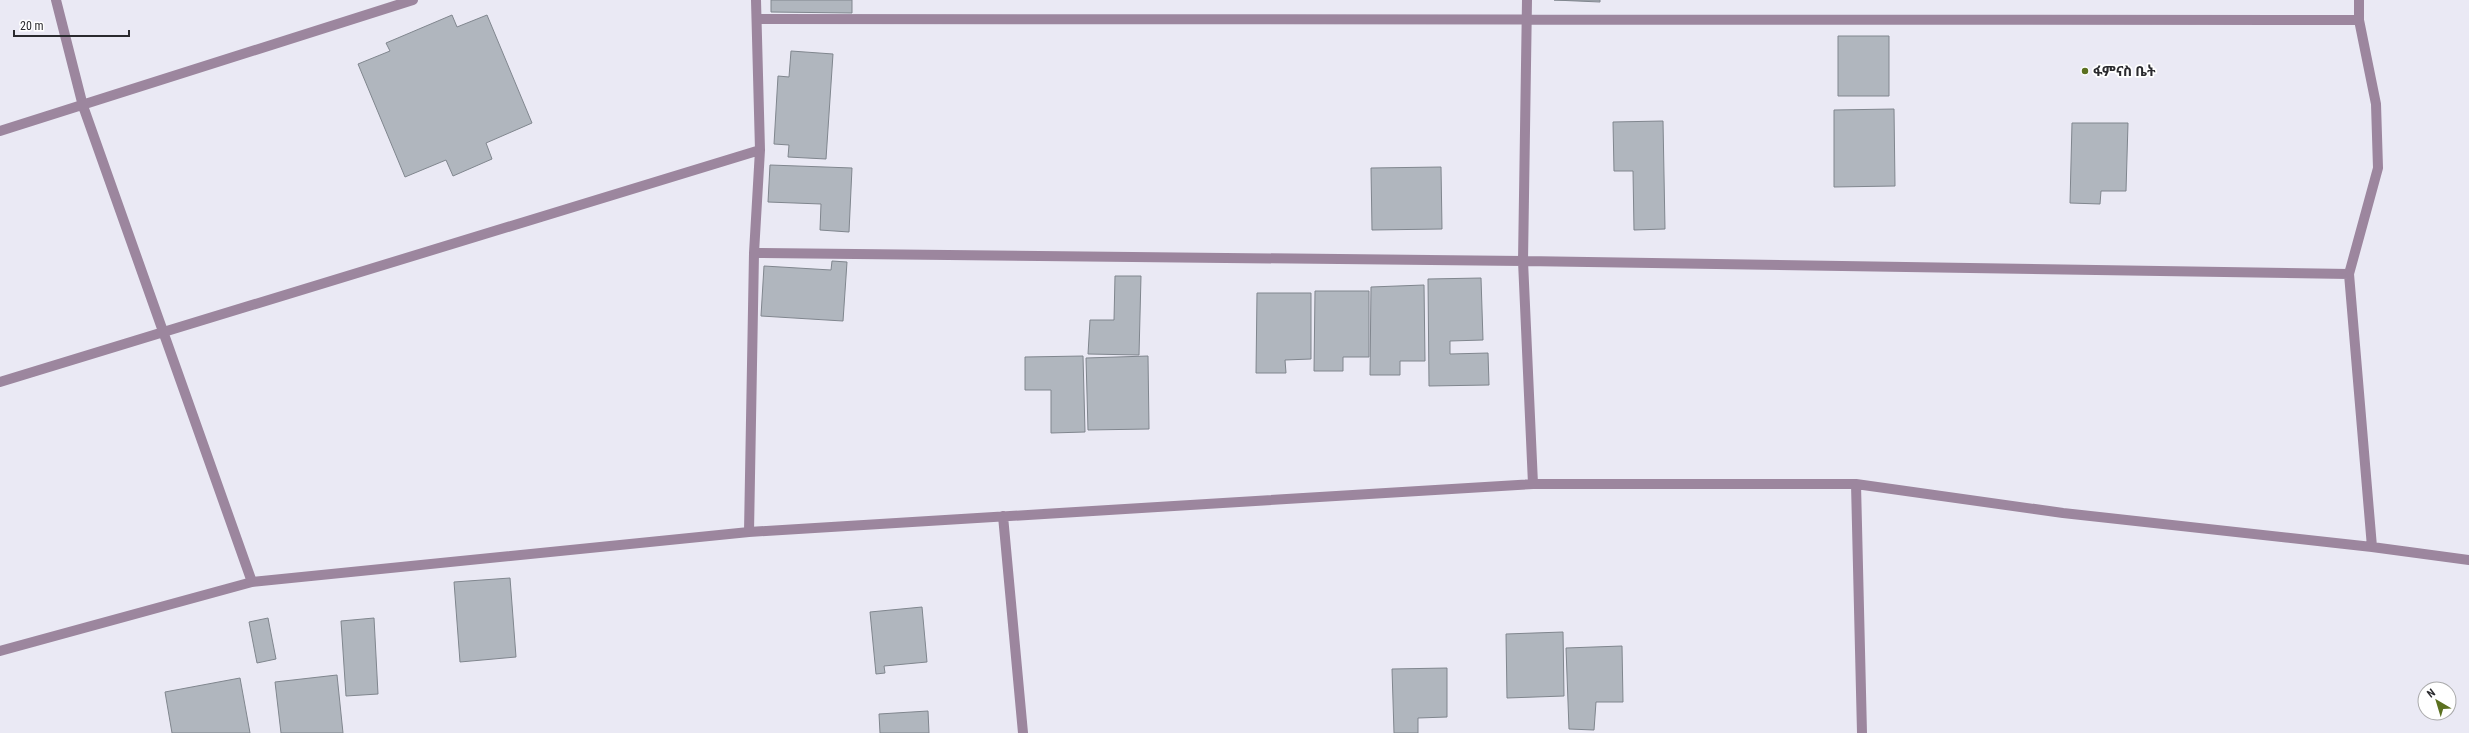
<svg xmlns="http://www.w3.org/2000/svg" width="2469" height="733" font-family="'Roboto Condensed','Noto Sans Ethiopic',sans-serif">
  <rect width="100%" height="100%" fill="#eae9f4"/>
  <path fill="#b0b6be" stroke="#80868e" d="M771,0H852V13L771,12Z
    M1554,0H1600V2Z
    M452,15L457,27L487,15L532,123L486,143L492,159L453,176L446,160L405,177L358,64L390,51L386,43Z
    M1838,36H1889V96H1838Z
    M791,51L833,54L826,159L788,157L789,145L774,144L778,76L789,77Z
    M1894,109L1895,186L1834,187V110Z
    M1663,121L1665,229L1634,230L1633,171H1614L1613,122Z
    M2072,123H2128L2126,191H2101L2100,204L2070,203Z
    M770,165L852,168L849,232L820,230L821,204L768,202Z
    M1441,167L1442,229L1372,230L1371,168Z
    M832,261L847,262L843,321L761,316L764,266L831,270Z
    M1115,276H1141L1139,355L1088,354L1090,320H1114Z
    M1481,278L1483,340L1450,341V354L1488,353L1489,385L1429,386L1428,279Z
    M1424,285L1425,361H1400V375H1370L1371,287Z
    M1315,291H1369V357H1343V371H1314Z
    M1257,293H1311V359L1285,360L1286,373H1256Z
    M1083,356L1085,432L1051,433V390H1025V357Z
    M1148,356L1149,429L1088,430L1086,358Z
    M510,578L516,657L460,662L454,582Z
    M922,607L927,662L884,666L885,673L876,674L870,612Z
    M268,618L276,659L257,663L249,622Z
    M374,618L378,694L346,696L341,621Z
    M1563,632L1564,696L1507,698L1506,634Z
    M1622,646L1623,702H1596L1594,730L1569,729L1566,648Z
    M1447,668V717L1418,718V733H1394L1392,669Z
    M337,675L343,733H281L275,682Z
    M240,678L250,733H172L165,692Z
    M928,711L929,733H880L879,714Z"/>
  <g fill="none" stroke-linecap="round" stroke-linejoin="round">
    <path stroke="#9c869e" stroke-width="10" d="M56,0L83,106L252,582
      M1527,0L1523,261L1533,484
      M2359,0V20L2376,104L2378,168L2349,274L2372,547
      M757,19L2359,20
      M0,131L413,0
      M754,253L1523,261L2349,274
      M0,382L760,150
      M1856,484L1862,733
      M1003,516L1023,733
      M749,532L754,253L760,150L756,0
      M0,651L252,582L749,532L1533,484H1856L2063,513L2372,547L2469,560"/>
  </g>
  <circle fill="#5b7020" stroke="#fff" stroke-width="1.5" cx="2085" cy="71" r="4"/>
  <g text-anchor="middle" stroke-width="3.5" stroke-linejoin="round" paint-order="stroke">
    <g font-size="14" font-weight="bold" fill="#2a2a2e" stroke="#fff" text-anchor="start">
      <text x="2093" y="76">ፋምናስ ቤት</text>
    </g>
  </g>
  <g transform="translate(2437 701) rotate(322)"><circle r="19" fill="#ffffff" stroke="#aaaaab"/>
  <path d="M0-3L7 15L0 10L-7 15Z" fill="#5b7020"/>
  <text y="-6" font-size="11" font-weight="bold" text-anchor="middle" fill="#2a2a2e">N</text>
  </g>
  <path d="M14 30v6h115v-6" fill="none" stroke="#2a2a2e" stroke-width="2"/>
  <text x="20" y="30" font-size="12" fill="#2a2a2e" stroke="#ffffff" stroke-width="3" paint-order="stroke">20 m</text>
</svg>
